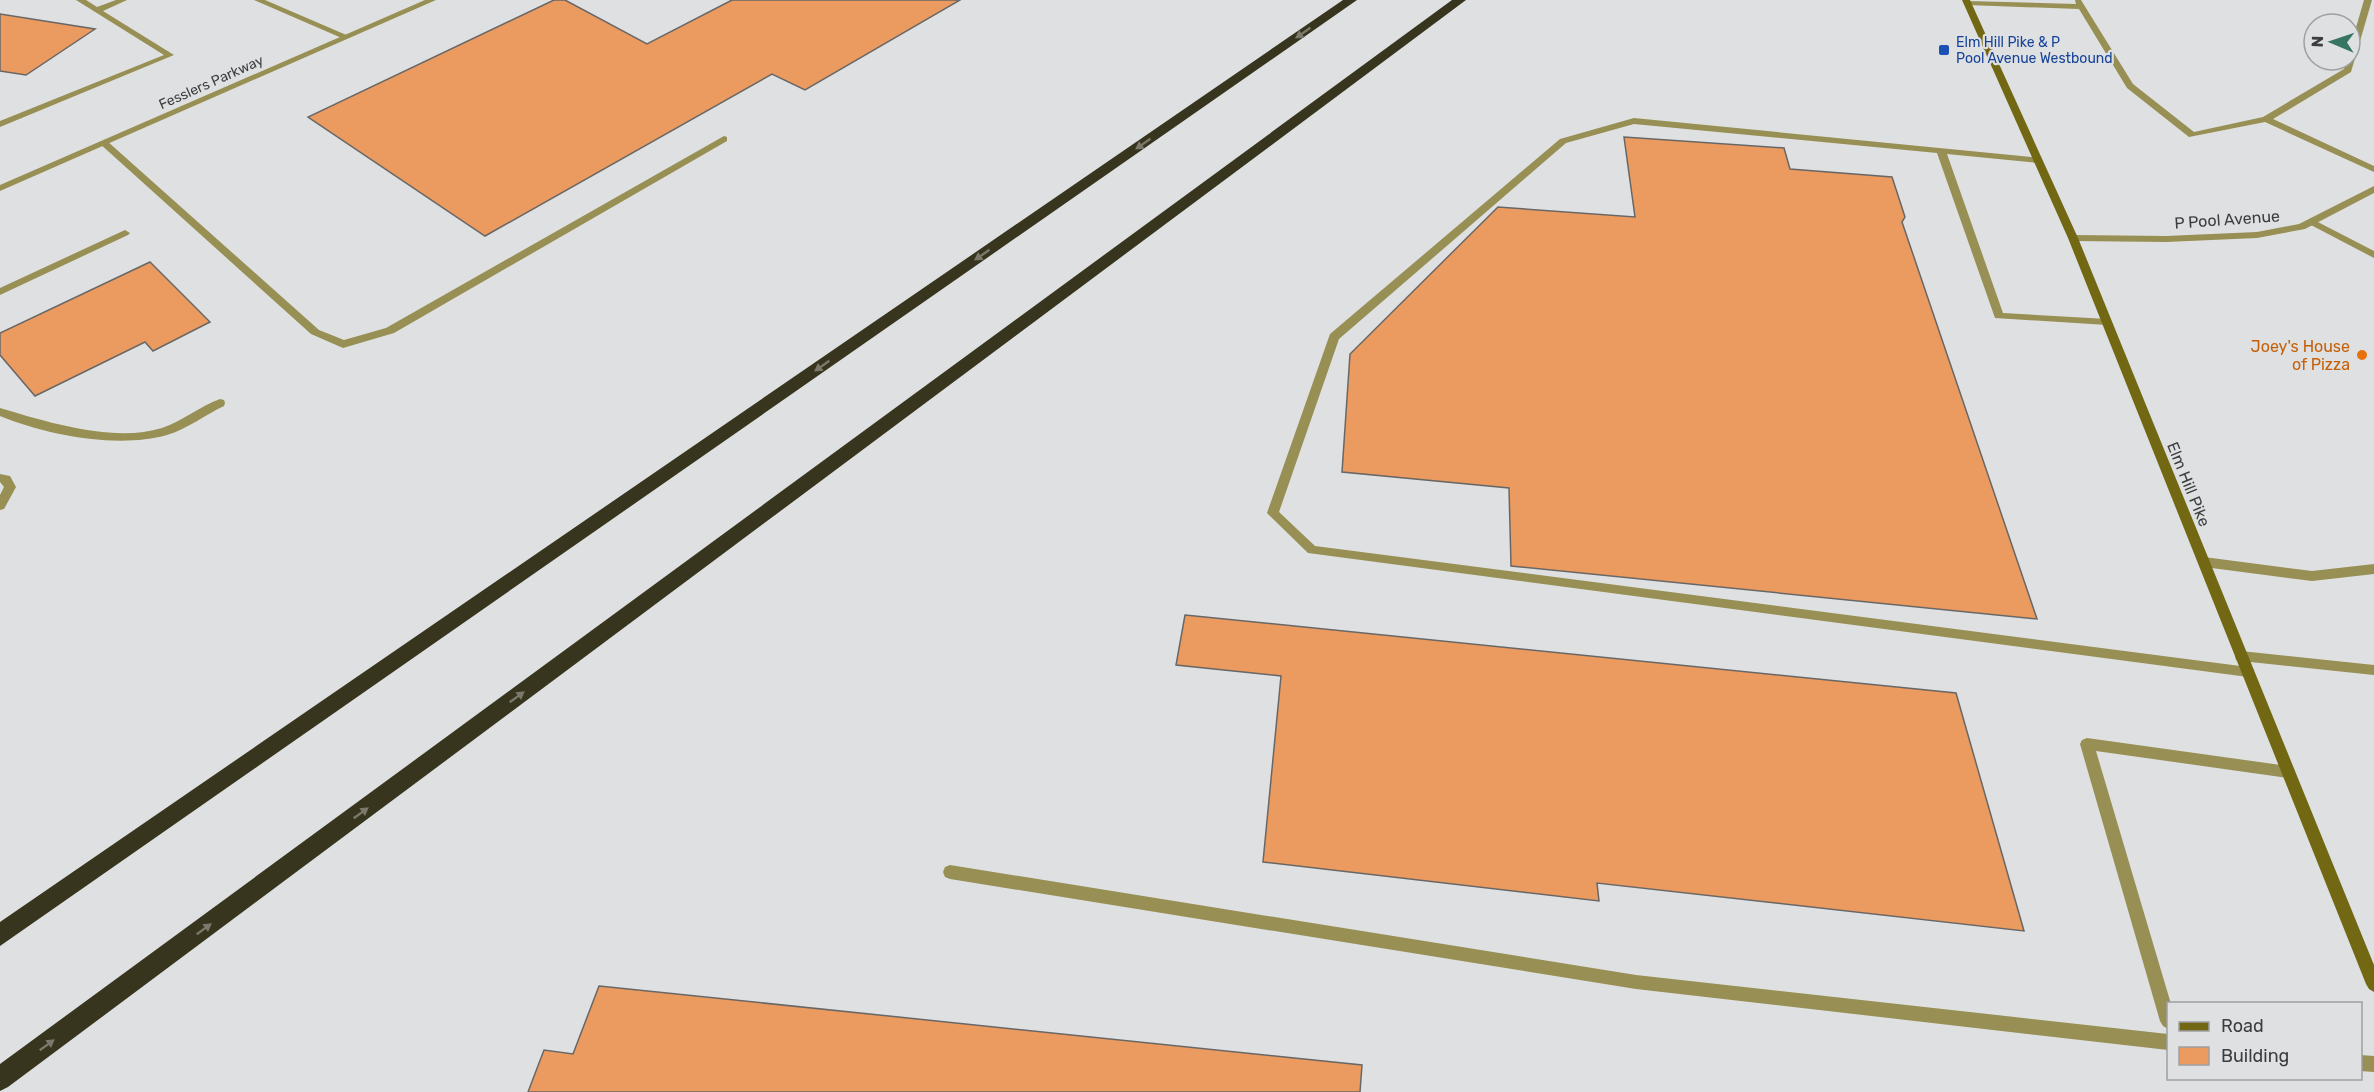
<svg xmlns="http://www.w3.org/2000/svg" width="2374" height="1092" font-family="Rubik,sans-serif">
  <rect width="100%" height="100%" fill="#dfe0e2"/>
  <path fill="#eb9b60" stroke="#696766" stroke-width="1.5" d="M554,0H565L647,44L732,0H960L805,90L772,74L485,236L308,117Z
    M0,14L95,29L26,75L0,71Z
    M1624,137L1784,148L1790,169L1892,177L1905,217L1902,222L2037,619L1511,566L1509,488L1342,472L1350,354L1498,207L1635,217Z
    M150,262L210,322L153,351L145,342L35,396L0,355V333Z
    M1185,615L1956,693L2024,931L1597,883L1599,901L1263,862L1281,676L1176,665Z
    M599,986L1362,1065L1360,1092H528L544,1050L573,1054Z"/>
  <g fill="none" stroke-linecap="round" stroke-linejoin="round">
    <path fill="#978f53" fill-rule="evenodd" d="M76,0H86L97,7L116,0H127L103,11L174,55L0,127V121L164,55Z
      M254,0H265L351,37L344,39Z
      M2075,0H2081L2133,84L2194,132L2263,117L2344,69L2347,60H2350V48L2364,0H2372L2351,72L2273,119L2374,166V172L2265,122L2189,137L2127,88L2079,9L1967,5L1963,3L1967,1L2076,4Z
      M1634,118L2041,158V162L2038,163L1947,154L2003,313L2107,319L2112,322L2107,325L1995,318L1937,153L1634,124L1566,143L1339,339L1279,512L1315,546L2248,667L2253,668L2254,672L2253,676L2248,677L1308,553L1267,513L1330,334L1560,139Z
      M724,136L727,137V141L394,333L343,348L311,334L99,143L101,141H107L319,330L344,340L386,328Z
      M2312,219L2374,251V258L2309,224L2307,222Z
      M125,230L130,233L128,235L0,295V288Z
      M220,399L224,400L225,403L224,406C205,415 187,429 167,435C118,449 46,435 0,416V408C47,422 114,443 162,428C183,421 200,406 220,399Z
      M0,474L10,476L16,487L4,509L0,510V495L4,487L0,482Z
      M2204,557L2312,571L2374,564V574L2312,581L2204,567L2200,565L2198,562L2200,559Z
      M2241,651L2374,665V675L2241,661L2236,660L2235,656L2236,652Z
      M2087,738L2288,766L2293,768L2295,772L2293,776L2288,778L2096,751L2171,1004H2168V1029L2163,1026L2160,1021L2080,744L2082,740Z
      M950,865L1636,975L2168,1034V1050L1636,989L950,879L945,877L943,872L945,867Z
      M2360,1055L2374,1056V1072L2360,1071Z"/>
    <path fill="#978f53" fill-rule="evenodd" d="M425,0H436L0,191V185Z
      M2374,186V193L2305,229L2257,238L2166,242L2073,241L2068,238L2073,235L2166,236L2257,232L2299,224Z"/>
    <path fill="#726814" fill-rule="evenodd" d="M1962,0H1970L2078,238L2374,965V992L2369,989L2366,984L2068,238Z"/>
    <path fill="#38351e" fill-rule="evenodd" d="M1343,0H1357L0,946V922Z
      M1452,0H1466L8,1087L0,1091V1064Z"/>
  </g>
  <defs><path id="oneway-solid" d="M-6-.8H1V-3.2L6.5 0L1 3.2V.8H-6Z" transform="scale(1.5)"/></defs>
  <g fill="#7b796c">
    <use href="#oneway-solid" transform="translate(1303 33) rotate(145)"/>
    <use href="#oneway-solid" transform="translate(1143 144) rotate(145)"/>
    <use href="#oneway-solid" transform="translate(982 255) rotate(145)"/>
    <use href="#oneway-solid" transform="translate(822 366) rotate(145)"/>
    <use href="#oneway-solid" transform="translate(517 697) rotate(-36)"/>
    <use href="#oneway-solid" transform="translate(361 813) rotate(-36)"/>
    <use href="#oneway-solid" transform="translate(204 929) rotate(-36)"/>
    <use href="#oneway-solid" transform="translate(47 1045) rotate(-36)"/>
  </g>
  <rect fill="#1a4fb4" stroke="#dfe0e2" stroke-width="2" x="1938" y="44" width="12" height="12" rx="3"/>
  <circle fill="#e8710a" stroke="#dfe0e2" stroke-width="2" cx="2362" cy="355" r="6"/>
  <g text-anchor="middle" stroke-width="4.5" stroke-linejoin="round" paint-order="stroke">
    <g font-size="14" fill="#164399" stroke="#dfe0e2" text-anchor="start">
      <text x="1956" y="47">Elm Hill Pike &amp; P<tspan x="1956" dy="16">Pool Avenue Westbound</tspan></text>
    </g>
    <g font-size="14" fill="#3c3d3d" stroke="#dfe0e2">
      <text transform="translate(211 82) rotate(-24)" y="5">Fesslers Parkway</text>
    </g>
    <g font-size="16" fill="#3c3d3d" stroke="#dfe0e2">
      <text transform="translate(2227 219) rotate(-4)" y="6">P Pool Avenue</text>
      <text transform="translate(2189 484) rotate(68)" y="6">Elm Hill Pike</text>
    </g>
    <g font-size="16" fill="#c56008" stroke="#dfe0e2" text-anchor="end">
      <text x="2350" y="352">Joey's House<tspan x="2350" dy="18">of Pizza</tspan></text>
    </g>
  </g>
  <rect x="2167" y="1002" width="195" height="78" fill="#dfe0e2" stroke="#9e9fa0" stroke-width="1.5"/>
  <rect x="2179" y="1022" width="30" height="9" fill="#726814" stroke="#9e9fa0" stroke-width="1.5"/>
  <text x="2221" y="1032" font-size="18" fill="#3c3d3d">Road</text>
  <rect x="2179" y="1047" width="30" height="18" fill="#eb9b60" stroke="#9e9fa0" stroke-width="1.5"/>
  <text x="2221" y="1062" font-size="18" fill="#3c3d3d">Building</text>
  <g transform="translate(2332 42) rotate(272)"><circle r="28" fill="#dfe0e2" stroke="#9e9fa0" stroke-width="1.5"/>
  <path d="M0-4.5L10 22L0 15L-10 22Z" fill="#367562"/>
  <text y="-9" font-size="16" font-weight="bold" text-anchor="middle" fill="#3c3d3d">N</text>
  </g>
</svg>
